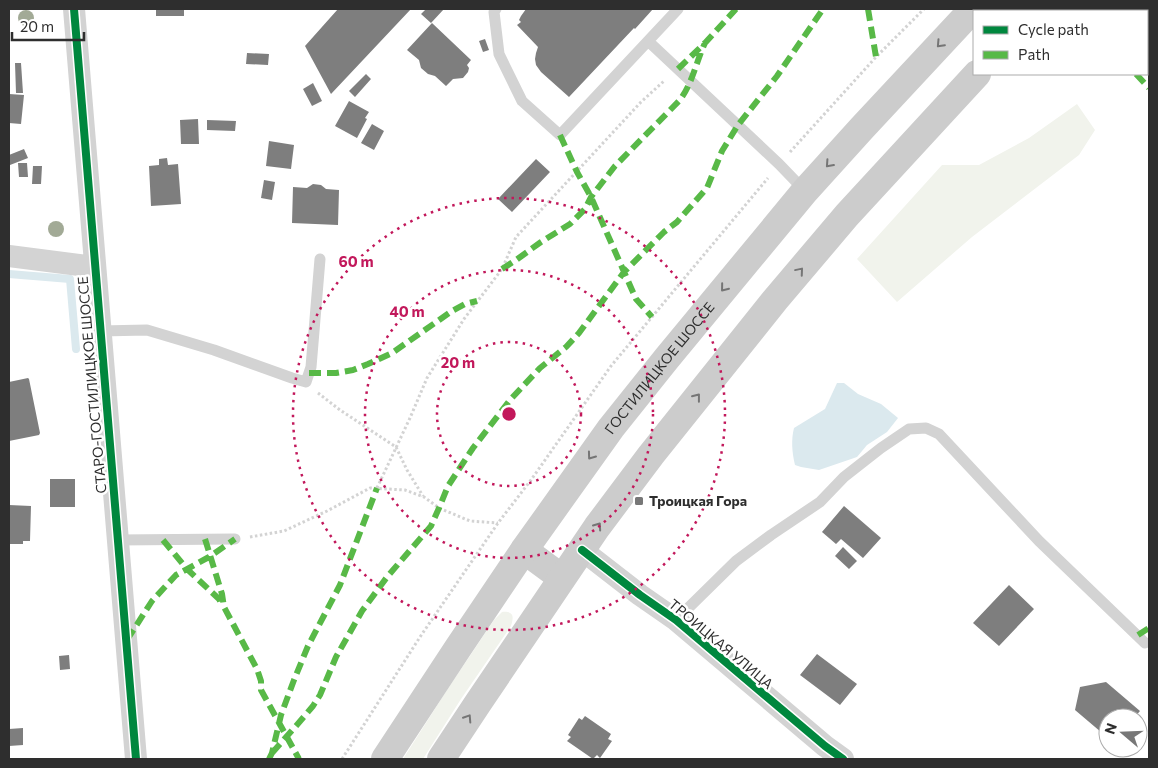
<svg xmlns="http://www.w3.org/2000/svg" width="1158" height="768" font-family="Commissioner,sans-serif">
  <rect width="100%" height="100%" fill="#fff"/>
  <path fill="#f1f3ec" d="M1077,104L1095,130L1079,155L972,237L897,302L857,259L942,165H979L1029,138Z
    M502,612C514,611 514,616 511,626L461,699L423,759H403L447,690L494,620Z"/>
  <path fill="#dbe9ee" d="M837,383H844L858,394L881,404L898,418L887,432L867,445L857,457L819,470L801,467L795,465C792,452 791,440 794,428L825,409Z"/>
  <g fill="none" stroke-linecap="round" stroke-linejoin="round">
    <path stroke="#dbe9ee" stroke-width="8" d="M9,274L70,279L76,349"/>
  </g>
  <path fill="#7e7e7e" d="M156,9H184V16H156Z
    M338,9H411L331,94L305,46Z
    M426,9H444L431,23L421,14Z
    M526,9H653L635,29L634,28L569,97L541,72L536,65L535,59L536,53L538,47L517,25L521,22L519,20L521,16Z
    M432,23L471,60L467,65L469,68L468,72L463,78L453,79L446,86L435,76L428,74L421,68L419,60L407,50Z
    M485,39L489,50L483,52L479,41Z
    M247,53L269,54L268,65L246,64Z
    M15,63H21L23,93H16Z
    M366,74L371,79L355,97L349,91Z
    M313,83L322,101L312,106L303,89Z
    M9,94L24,95L21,124L9,123Z
    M349,101L369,112L365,118L367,119L357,138L335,126Z
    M198,119L199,144H181L180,120Z
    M207,120L236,121L235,131L207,130Z
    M372,124L384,131L374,150L361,143Z
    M269,141L294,145L291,169L266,166Z
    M24,149L28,158L10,165L9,162V155Z
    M167,158L168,165L178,164L181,204L151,206L149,166L159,165V159Z
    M536,159L550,172L512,212L498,199Z
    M18,163H27L28,177H19Z
    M33,166H42L41,184H32Z
    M264,180L275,182L272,200L261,198Z
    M313,184L321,185L326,189L339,190L338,225L292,223L293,187L307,188Z
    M28,378L29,379L40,433L39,435L9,441V382Z
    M50,479H75V507H50Z
    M9,505L31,506L30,541H23V544H9Z
    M844,506L881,538L863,558L841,539L836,544L822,532Z
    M843,547L857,561L849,569L835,556Z
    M1009,585L1034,609L999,646L973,623Z
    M817,654L857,684L840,705L800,675Z
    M69,655L70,669L60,670L59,656Z
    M1106,682L1140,711L1134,718H1108V738L1075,710L1080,687Z
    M585,716L611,734L608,739L612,741L600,758L597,755L593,759L567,741L571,737L568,735L579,718L582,720Z
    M23,728V745L9,746V729Z"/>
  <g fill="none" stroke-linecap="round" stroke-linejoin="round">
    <path stroke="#d3d3d3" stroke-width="3" stroke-dasharray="2.5 2.5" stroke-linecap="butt" d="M790,152L876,57L924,9
      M318,393L340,410L396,447L407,470L423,496
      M377,488L410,418L427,378L464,319L502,269L516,237L641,102L664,81
      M250,537L284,531L327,511L370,488L405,490L424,497L439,508L470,521L498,523
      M342,759L420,637L498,523L531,480L611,366L768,178"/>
    <path stroke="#d3d3d3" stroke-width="11" d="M496,9L494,12L499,54L522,101L560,135L678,9
      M648,41L779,164L805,191
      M100,331L147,330L214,350L292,378L306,382L311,367L320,259
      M117,540L235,539
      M676,620L736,561L771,535L820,502L844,477L881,448L909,429L926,428L939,434L1039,541L1145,643"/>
    <path stroke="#d3d3d3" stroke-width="22" d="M74,9L136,759
      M9,256L95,267
      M582,550L640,595L676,620L825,746L843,759"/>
    <g stroke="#ccc" stroke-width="28">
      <path d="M1035,11L1038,9"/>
      <path d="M524,550L562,578"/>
      <path id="s1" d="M385,759L458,648L524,550L611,428L667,358L805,191L862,128L973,9"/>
      <path d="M441,759L478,703L597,527L651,455L775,300L847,215L977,74"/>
    </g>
    <path stroke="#58b947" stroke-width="6" stroke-dasharray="12 6" stroke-linecap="butt" d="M868,9L876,57
      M1094,9L1095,11
      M678,69L705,43L736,9
      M1136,74L1149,88
      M560,135L577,172L591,197L636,299L652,317
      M502,269L516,260L541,242L570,224L585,209L591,197L615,166L680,100C693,82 696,62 705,43
      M309,373H336L353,370L368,364L392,353L452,311L465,304L477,301
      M205,539L222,594L224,607L257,669L261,681V690L299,759
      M163,540L187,569L219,599L222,605
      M1138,635L1149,628
      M127,640L152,601L176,575L209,557L235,539
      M272,753L296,726L313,706L320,695L336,657L362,611L387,577L431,526L439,508L448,486L473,448L510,400L540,368L566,347L579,333L624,272L664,232L677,222L707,188L722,151L738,125L777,76L823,9
      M269,759L272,753L281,715L294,680L308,646L340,585L377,488"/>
    <defs>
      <path id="cycleway" d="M74,9L136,759
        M582,550L640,595L676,620L825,746L843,759"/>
    </defs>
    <use href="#cycleway" stroke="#fff" stroke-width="11"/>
    <use href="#cycleway" stroke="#00873e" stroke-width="8"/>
  </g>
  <g fill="#a2aa96">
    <circle cx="26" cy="18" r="8"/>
    <circle cx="56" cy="229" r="8"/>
  </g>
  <defs><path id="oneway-chevron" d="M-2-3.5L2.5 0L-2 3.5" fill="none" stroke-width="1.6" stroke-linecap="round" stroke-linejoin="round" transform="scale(1.25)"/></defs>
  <g stroke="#757575">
    <use href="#oneway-chevron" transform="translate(940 44) rotate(133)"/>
    <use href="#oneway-chevron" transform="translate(829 164) rotate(132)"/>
    <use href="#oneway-chevron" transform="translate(800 271) rotate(-50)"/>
    <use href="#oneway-chevron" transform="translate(724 288) rotate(129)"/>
    <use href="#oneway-chevron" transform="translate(697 397) rotate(-52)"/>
    <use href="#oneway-chevron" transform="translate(591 456) rotate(126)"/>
    <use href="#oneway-chevron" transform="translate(598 526) rotate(-55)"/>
    <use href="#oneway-chevron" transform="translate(468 718) rotate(-57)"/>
  </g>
  <g fill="none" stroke="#c2185b" stroke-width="2.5" stroke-dasharray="2.5 5">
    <circle cx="509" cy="414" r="72"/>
    <circle cx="509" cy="414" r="144"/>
    <circle cx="509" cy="414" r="216"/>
  </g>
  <rect fill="#777" stroke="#fff" stroke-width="2" x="634" y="496" width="10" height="10" rx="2.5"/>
  <g text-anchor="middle" stroke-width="5" stroke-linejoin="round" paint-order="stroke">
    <g font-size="14" fill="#2e2e2e" stroke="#fff">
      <text dy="5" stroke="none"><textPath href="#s1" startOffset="478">ГОСТИЛИЦКОЕ ШОССЕ</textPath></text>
      <text transform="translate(92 385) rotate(-95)" y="5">СТАРО-ГОСТИЛИЦКОЕ ШОССЕ</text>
      <text transform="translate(721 644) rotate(40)" y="5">ТРОИЦКАЯ УЛИЦА</text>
    </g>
    <g font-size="14" font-weight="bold" fill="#2e2e2e" stroke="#fff" text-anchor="start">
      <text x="649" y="506">Троицкая Гора</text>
    </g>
  </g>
  <circle cx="509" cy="414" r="8" fill="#c2185b" stroke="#fff" stroke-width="2.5"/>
  <g font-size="15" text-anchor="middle" font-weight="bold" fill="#c2185b" stroke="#fff" stroke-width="5" stroke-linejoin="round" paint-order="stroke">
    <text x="356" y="267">60 m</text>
    <text x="407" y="317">40 m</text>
    <text x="458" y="368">20 m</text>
  </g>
  <rect width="1158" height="768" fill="none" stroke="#2e2e2e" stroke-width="20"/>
  <rect x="973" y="10" width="175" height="65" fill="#ffffff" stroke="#ababab"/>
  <rect x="983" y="26" width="25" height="8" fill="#00873e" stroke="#ababab"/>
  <text x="1018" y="35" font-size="15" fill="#2e2e2e">Cycle path</text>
  <rect x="983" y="51" width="25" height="8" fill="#58b947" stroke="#ababab"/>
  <text x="1018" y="60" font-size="15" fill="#2e2e2e">Path</text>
  <g transform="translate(1123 733) rotate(289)"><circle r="24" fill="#ffffff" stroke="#ababab"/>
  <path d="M0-4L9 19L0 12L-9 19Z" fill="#777777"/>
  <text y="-8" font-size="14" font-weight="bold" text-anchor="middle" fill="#2e2e2e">N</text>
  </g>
  <path d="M12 32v8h72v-8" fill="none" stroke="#2e2e2e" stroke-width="2.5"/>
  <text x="20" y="32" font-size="15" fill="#2e2e2e" stroke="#ffffff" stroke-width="4" paint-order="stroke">20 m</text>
</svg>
